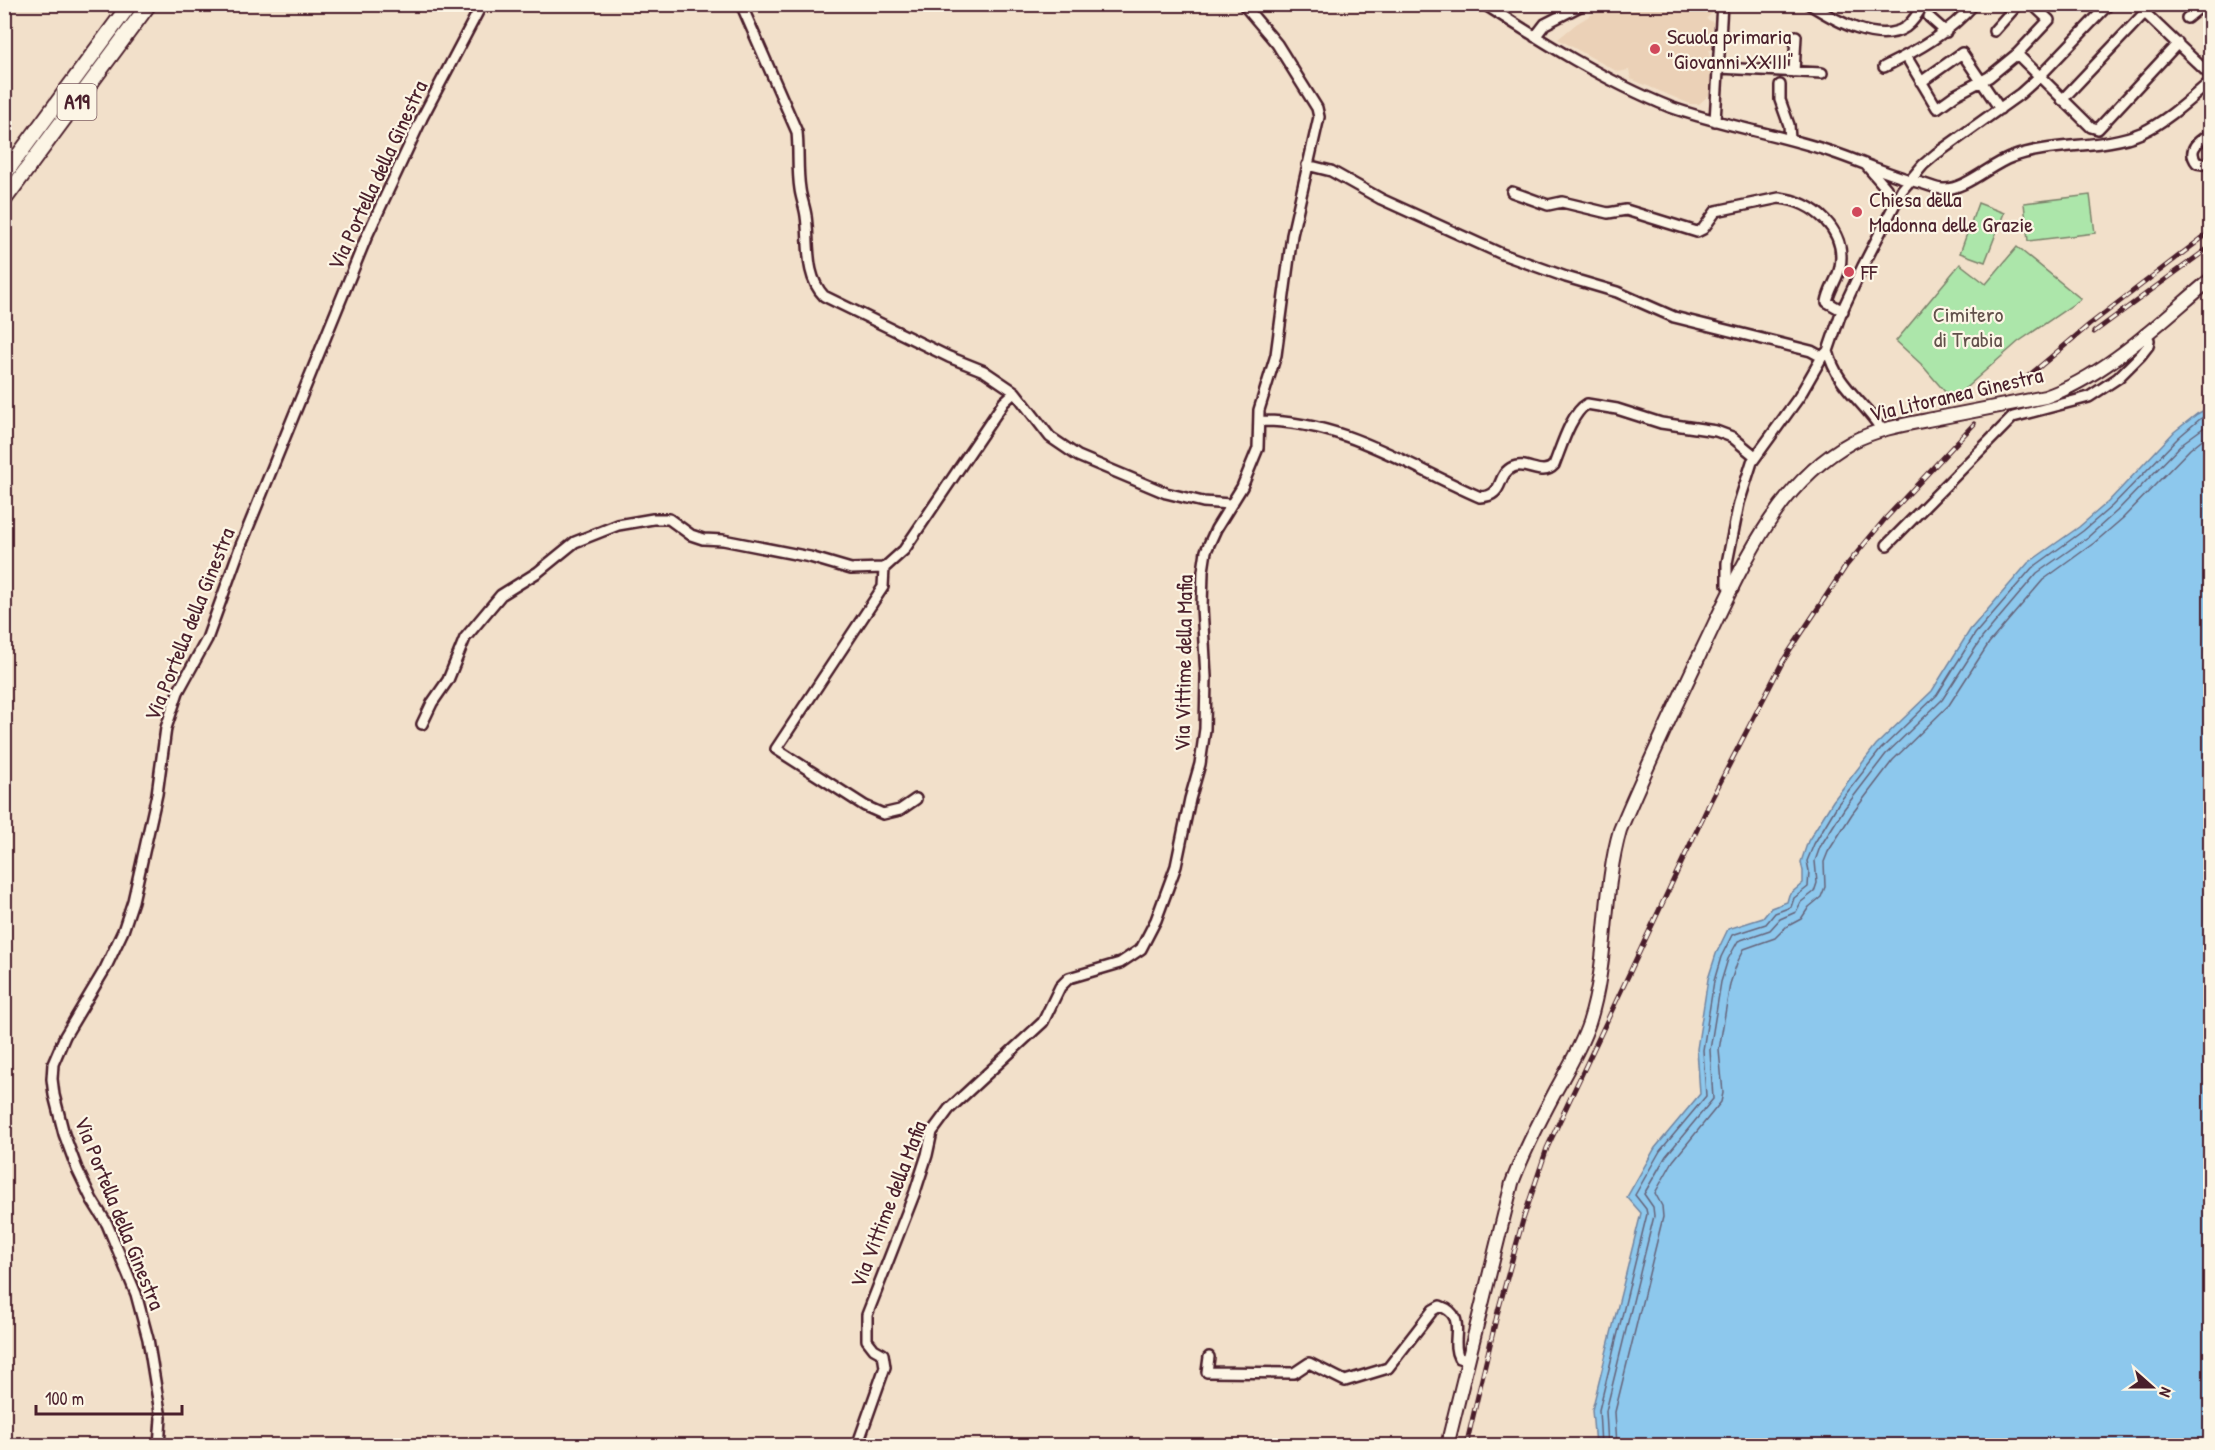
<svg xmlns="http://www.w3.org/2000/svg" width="2215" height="1450" font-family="'Patrick Hand',sans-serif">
  <rect width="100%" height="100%" fill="#f2e0ca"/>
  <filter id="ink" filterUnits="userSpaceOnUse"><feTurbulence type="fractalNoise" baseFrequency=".0167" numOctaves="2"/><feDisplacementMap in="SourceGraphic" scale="12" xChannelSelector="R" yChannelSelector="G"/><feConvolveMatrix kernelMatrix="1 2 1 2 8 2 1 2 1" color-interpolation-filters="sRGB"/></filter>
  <g filter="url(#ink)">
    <path fill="#ebd1b7" d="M1609,4L1714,5V11L1706,19L1713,22L1712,50H1709L1711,71L1709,95L1699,104H1690L1631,79L1629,70L1618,72L1558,39L1576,24Z"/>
    <path fill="#ace6aa" stroke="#7b826a" stroke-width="1.5" d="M2090,195L2095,233L2028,241L2024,203Z
      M1978,203L2004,213L1985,262L1960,253Z
      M2017,247L2081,299L2018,342L1952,400L1921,364L1896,341L1960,264L1986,284Z"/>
    <path fill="#8dc8ed" stroke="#72849f" stroke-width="1.5" d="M2210,407V1445H1595L1592,1410L1641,1213L1627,1197L1655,1148L1700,1094L1697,1049L1708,979L1716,954L1728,929L1763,918L1771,908L1787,902L1789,895L1803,883V871L1801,862L1808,841L1833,801L1876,745L1932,691L1970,630L2028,563L2079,527L2108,502L2174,432L2197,414Z"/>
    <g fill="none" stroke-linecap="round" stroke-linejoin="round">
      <path stroke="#656379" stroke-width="1.5" d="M1601,1446L1599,1410L1647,1214L1646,1209L1635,1195L1660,1151L1706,1096L1703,1050L1714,981L1721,957L1732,935L1766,924L1775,913L1791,907L1794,898L1808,887L1809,871L1807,861L1814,844L1838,804L1881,749L1937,695L1975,634L2032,568L2083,531L2112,506L2179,437L2200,419L2210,414
        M1608,1446L1606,1411L1654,1216L1653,1207L1644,1194L1666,1156L1713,1099L1710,1050L1721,982L1728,959L1738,941L1770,930L1780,919L1796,912L1801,902L1814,892L1817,883L1815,861L1820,847L1844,809L1886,754L1942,700L1982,638L2037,573L2088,537L2117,511L2184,442L2210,423
        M1617,1446L1615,1412L1663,1217L1662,1206L1655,1193L1673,1161L1721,1102L1723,1093L1719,1050L1730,984L1737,963L1744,949L1775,938L1786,927L1801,919L1809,907L1821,897L1825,887L1824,862L1828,852L1852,814L1893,760L1949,705L1989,643L2043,580L2094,543L2123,518L2190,449L2210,433"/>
      <defs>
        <path id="minor" d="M741,4L797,132C799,151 797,170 800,189C801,198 805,207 806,216C810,243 804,275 824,296L949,357L984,371L1015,392L1050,437L1078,456L1166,493L1203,502L1230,504
          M1484,4C1543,42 1605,81 1670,107C1723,126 1779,134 1832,152C1862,162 1891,176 1921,183C1929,185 1936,189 1943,189C1965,190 1991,164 2012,157C2053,142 2104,149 2141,133C2167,121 2189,100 2210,82
          M1809,4C1833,19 1878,46 1906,27C1914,21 1919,12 1923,4
          M2200,4L2210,16
          M2145,13L2210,75
          M1929,17L1946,32
          M2187,18L2204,4
          M1994,31L2018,4
          M1535,37L1545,24L1584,4
          M2017,54L2091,127L2098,129L2178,43
          M1906,56L1937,108L1955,95L1989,77L2017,54L2049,20L2032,4
          M1884,67C1918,50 1949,33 1974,4
          M1718,68L1822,73
          M1794,72L1796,36
          M1921,82L1962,53L2000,109
          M1780,85V100L1789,125L1790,139
          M2062,100L2153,4
          M1715,121L1722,4
          M2210,134C2199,141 2186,149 2197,163L2203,164L2210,162
          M1307,165L1331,171L1381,199L1502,254L1566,277L1617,292L1674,317L1811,351L1822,357
          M1866,165L1886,188L1894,205
          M1512,192L1548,205L1562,202L1608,213L1626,210L1697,232L1703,229L1716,211L1779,198C1813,201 1847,230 1840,267C1838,279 1829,289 1827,302L1843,311
          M1828,351C1837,387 1863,400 1881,429
          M1259,421C1343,420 1406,465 1480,497C1506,496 1495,475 1513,467C1527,461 1542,478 1554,465C1561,448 1571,413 1587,404L1617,409L1661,423L1716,431L1732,437L1755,456
          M1887,545L2013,417L2089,397L2118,378L2141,355L2148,346L2149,340L2145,334
          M1733,589L1727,585V563L1739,503L1752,462L1799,397L1822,357L1828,351L1841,313L1863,266L1902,190L1923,165L1936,154L2020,94L2040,76L2109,4
          M422,724L432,703L448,680L465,638L501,595L538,572L575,542L618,525L653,519H669L691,535L703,539L723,540L810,557L851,569L884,568
          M916,799L900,810L883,814L865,806L776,749L883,587L884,568L904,550L1004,402L1015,392
          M1209,1357L1207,1372L1294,1373L1309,1363L1345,1381L1388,1368L1433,1310L1440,1306C1469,1316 1449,1340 1459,1358L1468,1360
          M159,1446L161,1418L148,1339L136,1294L107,1224L92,1200L77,1169L64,1134L54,1095L52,1079L53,1064L65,1036L105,969L123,931L133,901L157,794L166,728L178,692L207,639L241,545L366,238L422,118L482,4
          M857,1446L885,1367L883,1354L874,1349L867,1340V1315L915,1192L927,1155L932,1132L949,1109L1043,1022L1060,987L1069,978L1120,963L1141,949L1156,920L1176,866L1190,799L1200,764L1205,729L1206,677L1202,607L1203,571L1206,551L1216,529L1242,487L1258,448L1259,410L1276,355L1292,235L1319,117L1317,108L1277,44L1243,4"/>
        <path id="major" d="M1447,1446L1512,1183C1524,1151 1539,1122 1555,1092C1567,1070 1581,1047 1589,1023C1609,962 1602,892 1620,830C1645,770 1673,711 1701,652C1738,576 1773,485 1852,442C1879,428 1908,424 1938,418C1974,411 2010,404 2045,397C2105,377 2162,320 2210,280"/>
        <path id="highway" d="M4,175L130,4
          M4,200L149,4"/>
      </defs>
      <use href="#minor" stroke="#4a1f2b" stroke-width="14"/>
      <use href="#major" stroke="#4a1f2b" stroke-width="16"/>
      <use href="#highway" stroke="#4a1f2b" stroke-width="18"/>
      <use href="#minor" stroke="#fcf5e5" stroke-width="9"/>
      <use href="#major" stroke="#fcf5e5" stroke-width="12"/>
      <use href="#highway" stroke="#fcf5e5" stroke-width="14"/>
      <defs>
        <path id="rail" d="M2094,332L2210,247
          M2025,379L2089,325L2210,232
          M1466,1446L1498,1311L1523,1220L1547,1148L1712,798L1783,661L1846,566L1885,519L1974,424"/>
      </defs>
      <use href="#rail" stroke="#4a1f2b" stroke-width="5"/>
      <use href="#rail" stroke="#fcf5e5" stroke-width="3" stroke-dasharray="9" stroke-linecap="butt"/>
    </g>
  </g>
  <g fill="#d1495b" stroke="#fcf5e5" stroke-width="2">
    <circle cx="1655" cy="49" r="6"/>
    <circle cx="1857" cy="212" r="6"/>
    <circle cx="1849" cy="272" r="6"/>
  </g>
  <g text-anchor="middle" stroke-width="4.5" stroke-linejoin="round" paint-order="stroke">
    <rect fill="#fcf5e5" stroke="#7f5f63" stroke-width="1.5" x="57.5" y="84" width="39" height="36" rx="4.5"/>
    <g font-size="21" font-weight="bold" fill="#4a1f2b">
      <text x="77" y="109">A19</text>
    </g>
    <g font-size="22" fill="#4a1f2b" stroke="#fcf5e5" text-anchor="start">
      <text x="1667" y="44">Scuola primaria<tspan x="1667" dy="25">"Giovanni XXIII"</tspan></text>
      <text x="1869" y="207">Chiesa della<tspan x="1869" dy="25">Madonna delle Grazie</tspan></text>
      <text x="1861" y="280">FF</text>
    </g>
    <g font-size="22" fill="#4a1f2b" stroke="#fcf5e5">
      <text transform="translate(377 175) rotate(-65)" y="8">Via Portella della Ginestra</text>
      <text transform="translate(1956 394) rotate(-13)" y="8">Via Litoranea Ginestra</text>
      <text transform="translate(189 624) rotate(-68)" y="8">Via Portella della Ginestra</text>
      <text transform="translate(1183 663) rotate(-89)" y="8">Via Vittime della Mafia</text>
      <text transform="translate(888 1204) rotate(-69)" y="8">Via Vittime della Mafia</text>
      <text transform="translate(120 1213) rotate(68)" y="8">Via Portella della Ginestra</text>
    </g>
    <g font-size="22" fill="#62514b" stroke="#fcf5e5">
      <text x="1968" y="322">Cimitero<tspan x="1968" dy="25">di Trabia</tspan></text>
    </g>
  </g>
  <rect width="2215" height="1450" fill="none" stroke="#fcf5e5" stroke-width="24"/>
  <rect x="12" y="12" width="2191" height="1426" fill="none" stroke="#4a1f2b" stroke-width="2" filter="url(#ink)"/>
  <g transform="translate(2152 1387) rotate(111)" stroke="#fcf5e5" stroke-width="4.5" paint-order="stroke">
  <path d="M0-4.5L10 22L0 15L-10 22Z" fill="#4a1f2b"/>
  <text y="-9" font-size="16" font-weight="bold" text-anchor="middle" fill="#4a1f2b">N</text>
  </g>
  <path d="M36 1405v9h146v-9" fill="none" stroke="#4a1f2b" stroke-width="3"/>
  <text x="45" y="1405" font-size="18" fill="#4a1f2b" stroke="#fcf5e5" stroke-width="4.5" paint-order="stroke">100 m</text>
</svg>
